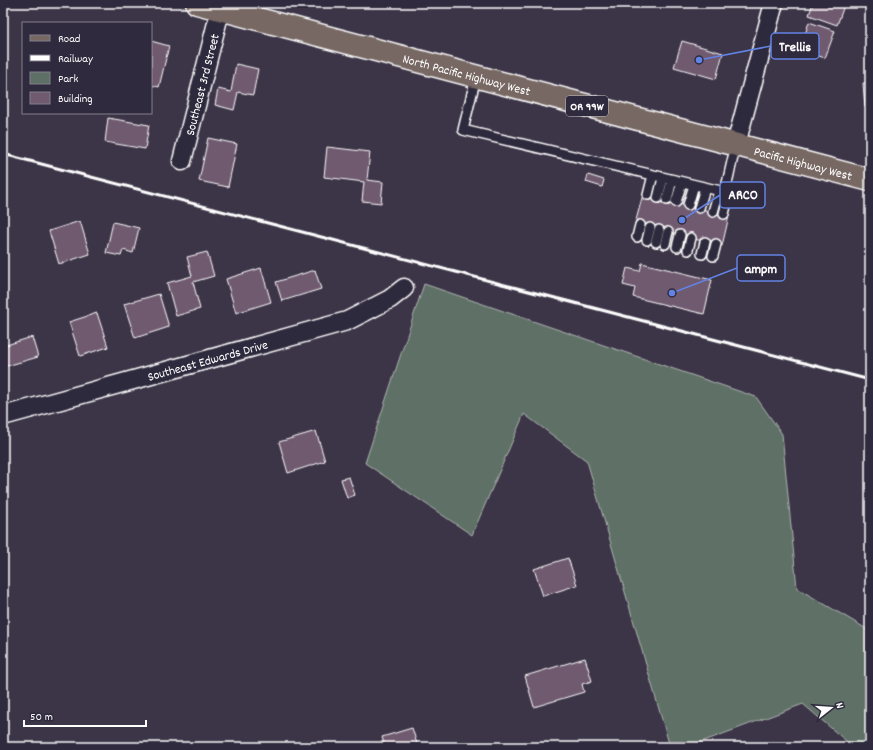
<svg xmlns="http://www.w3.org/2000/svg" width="873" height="750" font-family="Dekko,sans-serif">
  <rect width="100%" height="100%" fill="#3c3447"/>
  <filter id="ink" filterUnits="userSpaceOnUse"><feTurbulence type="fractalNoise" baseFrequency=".025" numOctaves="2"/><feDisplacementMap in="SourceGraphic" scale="8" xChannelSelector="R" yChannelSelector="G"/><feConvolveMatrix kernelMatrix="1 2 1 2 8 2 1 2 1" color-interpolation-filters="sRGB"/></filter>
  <g filter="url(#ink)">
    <path fill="#5e6f66" stroke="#aeb7b2" d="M424,284L756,397L782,434L797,588L870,631V747H853L803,704L688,747H670L587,461L524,414L472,535L365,463Z"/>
    <path fill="#6f5a70" stroke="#fff" d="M813,3H845L837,25L809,15Z
      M809,22L835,31L825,58L800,50Z
      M151,41L169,46L159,87L151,85Z
      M682,41L723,53L716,79L674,67Z
      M236,64L258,69L253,95L238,92L234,110L215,105L218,89L231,92Z
      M863,83H870V107H865Z
      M108,118L149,125L145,149L105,142Z
      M208,138L237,144L228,187L199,181Z
      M327,147L370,152L367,180L383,182L381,203L362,201L364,182L324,177Z
      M588,175L604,180L602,187L586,182Z
      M643,194L729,216L722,246L635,224Z
      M80,221L90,254L59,264L49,231Z
      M113,222L139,228L133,253L123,250L121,256L106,253Z
      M207,252L214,276L193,282L200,309L176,316L167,283L192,276L187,257Z
      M642,263L712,280L704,314L633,297L635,288L623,285L627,268L640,271Z
      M261,268L271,302L236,313L226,279Z
      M315,270L321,289L282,301L276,282Z
      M159,294L169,327L135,338L124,304Z
      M97,313L108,347L80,356L69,322Z
      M32,337L38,357L3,367V346Z
      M316,431L325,461L288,473L279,442Z
      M349,477L355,495L347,498L341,479Z
      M568,558L577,585L543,596L534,569Z
      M585,658L592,681L582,684L584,692L534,707L525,676Z
      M412,728L418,747H385L382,737Z"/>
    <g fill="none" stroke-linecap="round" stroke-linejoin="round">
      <defs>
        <path id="service" d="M476,77L463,130L725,192L736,144
          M648,195L653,175
          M658,198L663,178
          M667,200L672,180
          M676,202L682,182
          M688,205L694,185
          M699,208L705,188
          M713,212L719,191
          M724,214L729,193
          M637,237L640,225
          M647,240L650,228
          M656,242L659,230
          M665,244L668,232
          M677,247L680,235
          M688,250L691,238
          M702,254L705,242
          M713,256L716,244"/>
        <g id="minor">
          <path d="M736,144L774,3"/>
          <path id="s1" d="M182,161L222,3"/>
          <path id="s2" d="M3,416L347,321L390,299L404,288"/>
        </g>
        <g id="primary">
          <path id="s3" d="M197,3L870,180"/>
        </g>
      </defs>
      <use href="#service" stroke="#fff" stroke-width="12"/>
      <use href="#minor" stroke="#fff" stroke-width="21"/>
      <use href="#primary" stroke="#fff" stroke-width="25"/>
      <use href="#service" stroke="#2f2a3d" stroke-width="9"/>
      <use href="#minor" stroke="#2f2a3d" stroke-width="18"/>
      <use href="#primary" stroke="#776864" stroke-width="22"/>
      <path stroke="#fff" stroke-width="3" d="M3,154L870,380"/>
    </g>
  </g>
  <g text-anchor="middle" stroke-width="3" stroke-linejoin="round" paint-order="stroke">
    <rect fill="#2f2a3d" stroke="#c1bfc5" stroke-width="1" x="566" y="96" width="42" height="20" rx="3"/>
    <g font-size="12" font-weight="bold" fill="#fff">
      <text x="587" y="110">OR 99W</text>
    </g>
    <g font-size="13" fill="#fff" stroke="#2f2a3d">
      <text dy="5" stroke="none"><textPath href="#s3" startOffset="279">North Pacific Highway West</textPath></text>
      <text dy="5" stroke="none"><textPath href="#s1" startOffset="79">Southeast 3rd Street</textPath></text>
      <text dy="5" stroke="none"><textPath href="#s3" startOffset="627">Pacific Highway West</textPath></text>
      <text dy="5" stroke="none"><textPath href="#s2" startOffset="212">Southeast Edwards Drive</textPath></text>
    </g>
  </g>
  <path fill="none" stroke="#6183e4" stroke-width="1.5" d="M699 60L771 46M682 220L720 195M672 293L737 268"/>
  <g fill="#6183e4" stroke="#2f2a3d" stroke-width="1.5">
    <circle cx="699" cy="60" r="4"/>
    <circle cx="682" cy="220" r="4"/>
    <circle cx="672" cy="293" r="4"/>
  </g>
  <g fill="#2f2a3d" stroke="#6183e4" stroke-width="1.5">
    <rect x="771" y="33" width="48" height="26" rx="4"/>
    <rect x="720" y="182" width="45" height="26" rx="4"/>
    <rect x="737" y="255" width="48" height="26" rx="4"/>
  </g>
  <g font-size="14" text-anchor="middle" font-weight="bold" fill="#fff">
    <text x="795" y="51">Trellis</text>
    <text x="743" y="199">ARCO</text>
    <text x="761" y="273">ampm</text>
  </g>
  <rect width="873" height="750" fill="none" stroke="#2f2a3d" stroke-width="16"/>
  <rect x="8" y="8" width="857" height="734" fill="none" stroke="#fff" stroke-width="1.5" filter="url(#ink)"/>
  <rect x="22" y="22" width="130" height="92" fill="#2f2a3d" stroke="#827f8b"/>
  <rect x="30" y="35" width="20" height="6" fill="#776864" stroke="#827f8b"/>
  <text x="58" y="42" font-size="12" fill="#ffffff">Road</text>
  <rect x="30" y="55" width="20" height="6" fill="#ffffff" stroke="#827f8b"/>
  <text x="58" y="62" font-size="12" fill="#ffffff">Railway</text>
  <rect x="30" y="72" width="20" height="12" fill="#5e6f66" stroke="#827f8b"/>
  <text x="58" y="82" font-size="12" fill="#ffffff">Park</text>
  <rect x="30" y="92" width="20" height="12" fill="#6f5a70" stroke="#827f8b"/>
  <text x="58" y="102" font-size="12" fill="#ffffff">Building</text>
  <g transform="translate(831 708) rotate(73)" stroke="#2f2a3d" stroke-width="3" paint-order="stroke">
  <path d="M0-3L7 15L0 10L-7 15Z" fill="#ffffff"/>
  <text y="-6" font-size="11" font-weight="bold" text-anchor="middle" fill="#ffffff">N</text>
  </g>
  <path d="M24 720v6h122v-6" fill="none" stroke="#ffffff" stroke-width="2"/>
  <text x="30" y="720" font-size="12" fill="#ffffff" stroke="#2f2a3d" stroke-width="3" paint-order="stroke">50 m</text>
</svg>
